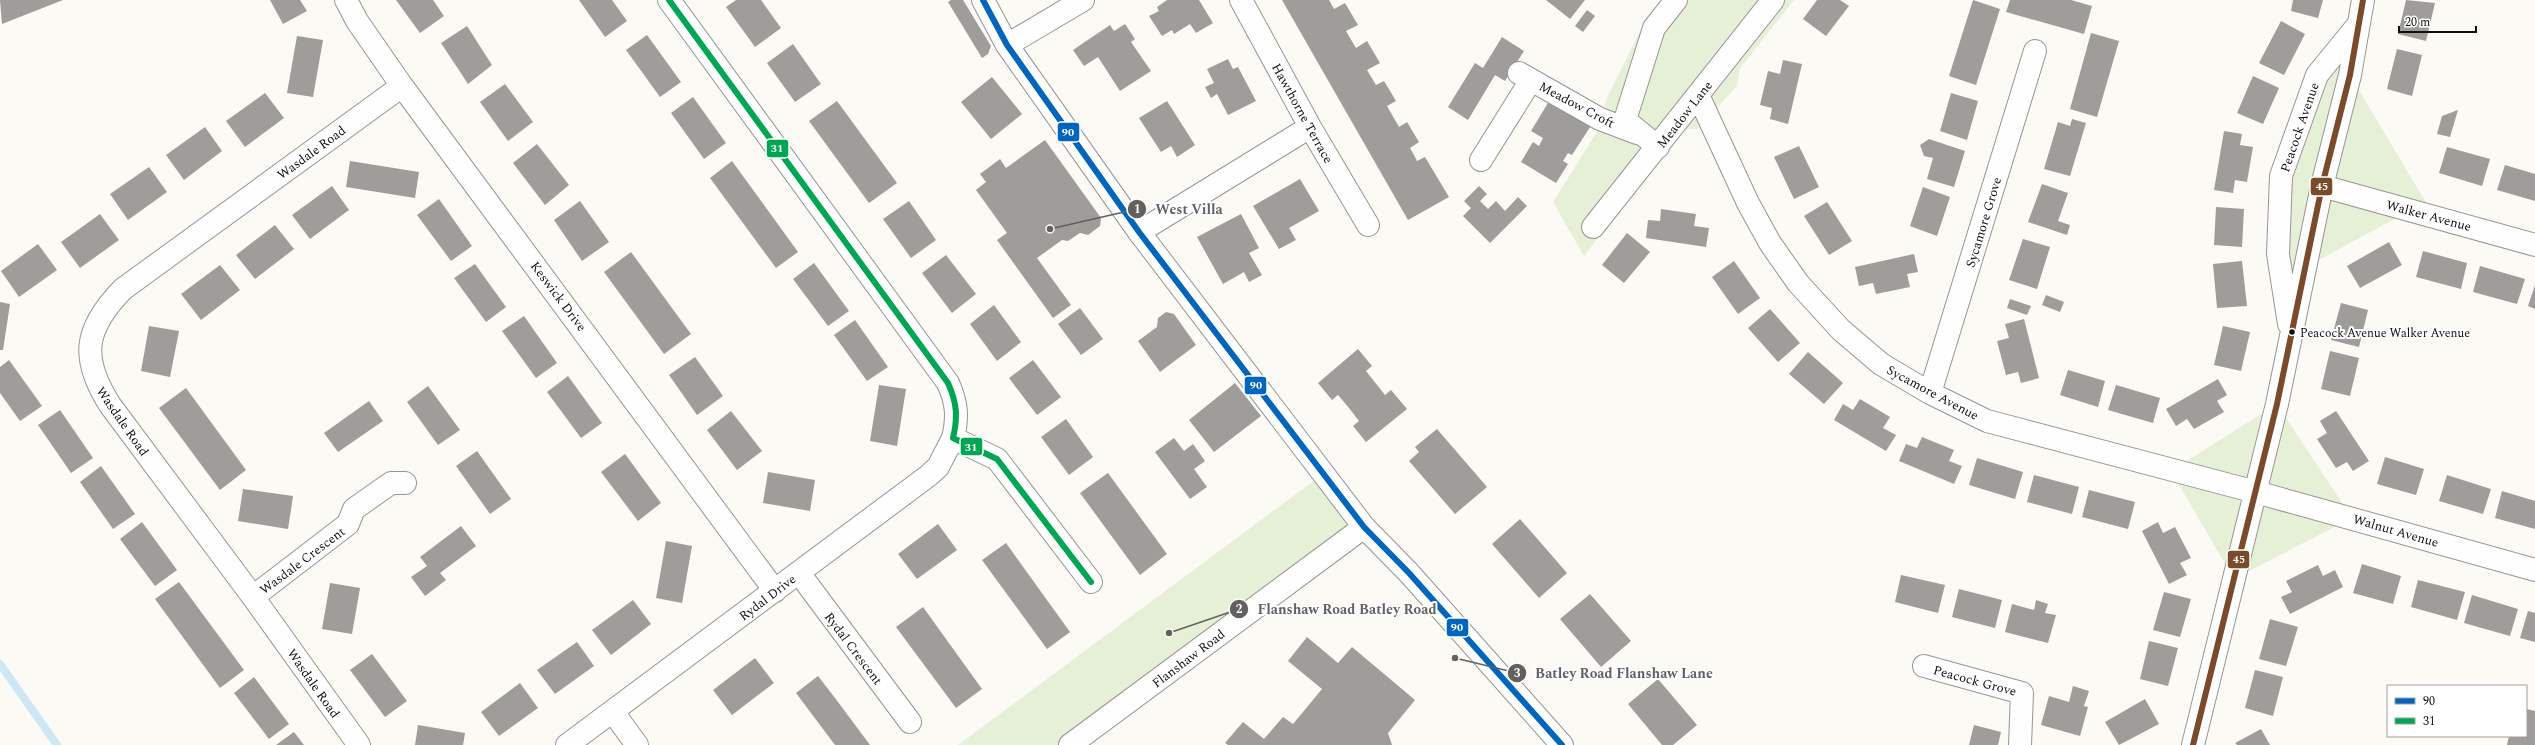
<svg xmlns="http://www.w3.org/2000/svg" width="2535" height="745" font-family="Spectral,serif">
  <rect width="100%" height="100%" fill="#fbfaf5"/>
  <path fill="#e6f0d6" d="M1662,0H1794L1740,68L1737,86L1697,129H1681L1584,256L1553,202L1600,127L1606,100L1645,21Z
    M2357,26L2350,75L2434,216L2411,210L2306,267L2291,337L2281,176L2317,75Z
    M2277,404L2352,518L2234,579L2171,471Z
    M1323,474L1364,527L1070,745H958Z"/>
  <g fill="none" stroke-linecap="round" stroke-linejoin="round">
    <path stroke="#cde7f4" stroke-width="8" d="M0,664L57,745"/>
  </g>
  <path fill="#9f9d9a" d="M0,0H63L2,24Z
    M270,0H300L307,11L283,24Z
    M396,0H433L444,16L420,33Z
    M579,0H612L627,21L605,37Z
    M736,0H761L781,28L755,47L726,7Z
    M951,0H963L991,46L988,54L982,58L948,2Z
    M1167,0H1199L1213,23L1196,33L1190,24L1174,34L1172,30L1162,36L1149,16L1159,11L1157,7Z
    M1282,0H1329L1334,9L1345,3L1358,25L1346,31L1356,48L1367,41L1380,63L1367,70L1376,85L1384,81L1396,101L1387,106L1399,127L1407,122L1419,142L1410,148L1414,155L1417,161L1425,157L1449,197L1408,220Z
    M1546,0H1585L1570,19Z
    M1817,0H1840L1849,6L1826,36L1803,19Z
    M1973,0L2000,9L1976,85L1949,76Z
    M2010,0H2071L2092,6L2084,34L2006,12Z
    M2293,0H2323L2318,18L2291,11Z
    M2406,0L2435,3L2426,41L2398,34Z
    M1587,10L1595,16L1583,32L1575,26Z
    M2281,21L2305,34L2284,75L2259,63Z
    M1125,24L1135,39L1131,42L1151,71L1120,91L1098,57L1084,66L1073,50L1110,25L1114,31Z
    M467,26L492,65L468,84L441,43Z
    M2091,33L2119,41L2097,117L2070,109Z
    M647,35L681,82L660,97L626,50Z
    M297,36L323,40L313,97L287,93Z
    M1502,37L1524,51L1505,81L1495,75L1468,120L1448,107L1475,63L1483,68Z
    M793,44L821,84L795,102L767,63Z
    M2397,49L2422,55L2412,96L2387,89Z
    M1228,59L1233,69L1238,67L1256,101L1228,115L1217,94L1211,98L1205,87L1214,83L1207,69Z
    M1783,60L1802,64L1788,124L1770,119L1772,108L1760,105L1768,71L1780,74Z
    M2253,76L2279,88L2263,124L2237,113Z
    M992,77L1022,114L991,139L961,102Z
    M505,84L533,122L508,141L480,102Z
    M265,93L284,118L245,147L226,121Z
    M1951,93L1978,101L1967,140L1940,131Z
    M693,97L726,143L704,159L671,113Z
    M1551,98L1592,124L1572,155L1568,153L1563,161L1568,164L1556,183L1521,162L1533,142L1539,146L1543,138L1531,131Z
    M837,101L897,183L869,203L809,121Z
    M1167,101L1195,145L1177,157L1171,146L1161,152L1139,118Z
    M2458,110L2450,137L2437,134L2442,116Z
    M2072,119L2086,123L2070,176L2044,169L2058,122L2070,126Z
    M205,127L222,151L184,180L166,155Z
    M2224,131L2242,134L2240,145L2253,147L2247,182L2235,180L2233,193L2214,190Z
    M1929,139L1965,151L1954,187L1927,179L1933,158L1924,156L1920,145Z
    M1045,140L1101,218L1100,226L1088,235L1080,233L1068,241L1062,240L1037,258L1071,305L1053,318L997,240L1007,233L976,190L986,182L980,174L1000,159L1006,168Z
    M537,144L569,185L545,205L513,163Z
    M1799,146L1819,187L1794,199L1774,157Z
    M2447,147L2490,159L2482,186L2439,173Z
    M350,161L419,172L415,198L346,187Z
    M732,161L798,252L776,268L710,178Z
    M2505,165L2535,174V201L2497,190Z
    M149,167L167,192L128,220L110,194Z
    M1300,179L1319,211L1289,228L1296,240L1279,249L1253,206Z
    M2042,184L2068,193L2058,221L2070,225L2067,235L2028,222Z
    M332,186L349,210L310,239L292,215Z
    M1479,186L1487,194L1480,201L1488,209L1496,201L1505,211L1518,197L1527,206L1490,243L1463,216L1471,208L1464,201Z
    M1923,187L1950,197L1937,236L1910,226Z
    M439,199L472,246L451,261L417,215Z
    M580,201L609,242L582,261L554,220Z
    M909,201L936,240L911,258L883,219Z
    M1827,202L1852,241L1829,255L1804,216Z
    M2216,207L2244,209L2242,247L2214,245Z
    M1661,209L1696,214L1694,226L1709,228L1706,247L1646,238L1648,220L1660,221Z
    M100,214L119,240L80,268L61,242Z
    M1241,214L1259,248L1249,253L1262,275L1249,282L1244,272L1223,284L1197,237Z
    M275,225L294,249L255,279L236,255Z
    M1627,233L1650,252L1624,283L1602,265Z
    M2023,239L2050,247L2037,289L2009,280Z
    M2389,242L2402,265L2360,288L2347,266Z
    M38,244L57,270L19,297L1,271Z
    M2423,251L2467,263L2461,289L2416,277Z
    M631,252L691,334L664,354L604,272Z
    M1914,254L1918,272L1907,274L1910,287L1876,294L1873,283L1859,286L1855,267Z
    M946,255L976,294L952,313L922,273Z
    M1734,261L1760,298L1738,314L1712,277Z
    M2242,261L2247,306L2217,308L2213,264Z
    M814,263L849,311L828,326L793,279Z
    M475,264L506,307L486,322L454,278Z
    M220,265L240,290L201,320L181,294Z
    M2480,266L2525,279L2517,304L2473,292Z
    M2535,285V309L2528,306Z
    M2046,295L2064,302L2060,312L2042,305Z
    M2010,299L2031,306L2027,315L2007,308Z
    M0,302L10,304L3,350H0Z
    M2341,303L2368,310L2359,347L2331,340Z
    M994,305L1021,342L997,361L970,324Z
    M1080,308L1103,339L1081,355L1058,324Z
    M1770,309L1800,343L1778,362L1748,328Z
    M1166,312L1174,314L1196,345L1160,372L1138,341L1157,327L1158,318Z
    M524,316L557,363L536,378L502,331Z
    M2024,319L2039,378L2021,383L2018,372L2006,375L1997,341L2009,338L2005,324Z
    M855,320L888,367L867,381L834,335Z
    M149,326L179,331L170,377L141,371Z
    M2223,326L2250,332L2241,371L2214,365Z
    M1358,349L1372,366L1366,371L1385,395L1391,390L1407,409L1366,442L1353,426L1359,421L1349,408L1338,395L1332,400L1318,383Z
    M2330,351L2359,358L2350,396L2321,389Z
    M1808,352L1843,383L1824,404L1789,374Z
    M695,357L723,396L697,415L669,375Z
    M9,360L42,406L20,421L0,393V367Z
    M1033,360L1061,397L1037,415L1009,378Z
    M2068,370L2105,381L2098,407L2060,395Z
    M568,376L602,423L581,438L547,392Z
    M2218,379L2227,395L2217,401L2224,412L2194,429L2187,419L2176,426L2166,409Z
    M1235,383L1261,416L1214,452L1189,420Z
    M879,385L906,389L897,446L870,441Z
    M2116,385L2160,398L2153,423L2108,410Z
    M428,386L460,430L438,445L407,402Z
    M186,388L246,470L220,490L159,408Z
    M1860,399L1890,417L1883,428L1896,435L1886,451L1834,420L1843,404L1853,410Z
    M369,401L383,421L338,452L324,433Z
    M60,410L93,458L71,473L38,425Z
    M731,411L762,451L737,470L707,430Z
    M2336,411L2369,461L2353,471L2347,462L2336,468L2317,439L2327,433L2320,421Z
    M1066,419L1093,457L1069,475L1041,437Z
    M1437,429L1487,487L1455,514L1409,461L1419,452L1415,447Z
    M1922,437L1954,450L1949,461L1962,466L1954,484L1899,461L1906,444L1917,448Z
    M1174,438L1184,451L1193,444L1205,461L1194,469L1207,487L1190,499L1155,452Z
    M477,451L511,499L490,514L456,466Z
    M625,454L661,503L638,521L601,472Z
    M2385,457L2424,469L2416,495L2377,484Z
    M1977,458L2023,472L2015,499L1969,485Z
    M101,466L135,514L113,529L80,482Z
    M768,472L815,480L810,511L763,503Z
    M1108,473L1167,554L1140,575L1080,493Z
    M2034,475L2079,487L2072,514L2027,502Z
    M2447,475L2491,489L2483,514L2439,501Z
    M243,489L293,496L288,529L238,521Z
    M2089,490L2135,502L2128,529L2082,517Z
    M2502,491L2535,501V529L2495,518Z
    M1520,519L1567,573L1539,598L1492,544Z
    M142,522L177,570L155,586L120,539Z
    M2158,522L2163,533L2175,527L2191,558L2180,563L2187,575L2169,584L2142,531Z
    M938,524L957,550L917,579L898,554Z
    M461,526L476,546L440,573L446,580L425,596L411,577L427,566L420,557Z
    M666,541L692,546L682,603L656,598Z
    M1006,543L1070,632L1047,649L982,560Z
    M2362,564L2401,576L2393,604L2353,593Z
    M2318,565L2323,576L2335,570L2343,587L2290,614L2281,597L2292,592L2286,581Z
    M1901,575L1945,585L1938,613L1895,602Z
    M2418,580L2465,592L2457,620L2411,607Z
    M179,582L244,670L220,688L155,599Z
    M330,583L360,588L352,634L322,629Z
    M1959,589L2002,600L1995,628L1952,617Z
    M2164,592L2191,599L2180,637L2153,630Z
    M1590,594L1631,641L1601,667L1560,619Z
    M2472,595L2518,609L2510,636L2464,623Z
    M633,600L651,624L611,655L592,630Z
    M2036,600L2048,604L2045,613L2056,615L2048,643L2005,632L2012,604L2034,610Z
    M923,607L982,689L956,708L896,627Z
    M2528,611L2535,613V642L2520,638Z
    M2270,619L2298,627L2286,666L2259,659Z
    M1307,637L1338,663L1352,647L1415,700L1388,733L1392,745H1228L1225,743L1243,722L1264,739L1283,717L1293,724L1322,689L1288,661Z
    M2149,641L2178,648L2168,686L2140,679Z
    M577,642L594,666L555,694L537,670Z
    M372,654L407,701L385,717L350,670Z
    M755,658L774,683L732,715L713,690Z
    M2255,670L2283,677L2273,716L2245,708Z
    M818,676L835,698L870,745H835L796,693Z
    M254,677L289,724L269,739L234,693Z
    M1658,679L1697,725L1673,745H1662L1628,704Z
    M520,683L538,708L499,736L481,712Z
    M2073,686L2089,691L2084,706L2088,707L2080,736L2041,725L2049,696L2069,702Z
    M2145,699L2159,724L2119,745L2105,722Z
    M2526,709L2535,711V745H2507L2509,736H2526Z
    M418,725L465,733L463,745H415Z
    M1974,725L2001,732L1998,745H1969Z
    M2261,729L2270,745H2237L2235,743Z
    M294,732L304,745H276Z"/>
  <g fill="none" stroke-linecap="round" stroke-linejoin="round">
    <defs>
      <path id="minor" d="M346,0L357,21L402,86L775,591
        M669,0L948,383C957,403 958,417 953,438L997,459L1091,582
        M1241,0L1310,127L1368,225
        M1007,45L1083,0
        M1519,73L1600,119L1637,133
        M1698,95L1748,203L1770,243L1798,283L1841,330L1881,364L1930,393L1987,421L2256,492L2535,570
        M1658,147L1625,120L1654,28L1676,0
        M1481,160L1531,80
        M2322,186L2535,245
        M1593,227L1773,0
        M1139,232L1310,127
        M2289,324L2278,254L2281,176L2317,75L2357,26
        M1930,393L2035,51
        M799,573L910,722
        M253,597L348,524L354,509L391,483H405
        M1924,666L2022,693L2020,745
        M613,712L637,745
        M359,745L253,597L110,405C80,358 84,329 123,289L402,86
        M567,745L928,476L938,467L953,438
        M2193,745L2277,404L2322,186L2350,75L2363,0"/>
      <path id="tertiary" d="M983,0L1007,45L1139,232L1364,527L1409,573L1562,745
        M1070,745L1364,527"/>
    </defs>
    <use href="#minor" stroke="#959593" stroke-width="24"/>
    <use href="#tertiary" stroke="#959593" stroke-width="24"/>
    <use href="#minor" stroke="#fefefe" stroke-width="22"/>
    <use href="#tertiary" stroke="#fefefe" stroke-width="22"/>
    <defs>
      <path id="bus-1" d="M983,0L1007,45L1139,232L1364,527L1409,573L1562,745"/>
      <path id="bus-2" d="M669,0L948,383C957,403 958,417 953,438L997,459L1091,582"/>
      <path id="bus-3" d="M2193,745L2277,404L2322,186L2350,75L2363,0"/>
    </defs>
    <use href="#bus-1" stroke="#fff" stroke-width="9"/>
    <use href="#bus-2" stroke="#fff" stroke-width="9"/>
    <use href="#bus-3" stroke="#fff" stroke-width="9"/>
    <use href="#bus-1" stroke="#0065bd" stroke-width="6"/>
    <use href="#bus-2" stroke="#00a651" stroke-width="6"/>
    <use href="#bus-3" stroke="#7a4b2a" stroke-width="6"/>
  </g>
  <circle fill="#0f0f0f" stroke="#fff" stroke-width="1.5" cx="2292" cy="332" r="3.5"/>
  <g text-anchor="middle" stroke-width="4" stroke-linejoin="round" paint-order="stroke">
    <g font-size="12" fill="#0f0f0f" stroke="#fff" text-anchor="start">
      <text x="2300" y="337">Peacock Avenue Walker Avenue</text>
    </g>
    <g font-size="13" fill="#0f0f0f" stroke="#fff">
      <text transform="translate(1577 104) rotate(28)" y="5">Meadow Croft</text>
      <text transform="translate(1303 113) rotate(61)" y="5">Hawthorne Terrace</text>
      <text transform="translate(1684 114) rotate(-52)" y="5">Meadow Lane</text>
      <text transform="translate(2299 127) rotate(-71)" y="5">Peacock Avenue</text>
      <text transform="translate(311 152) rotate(-36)" y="5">Wasdale Road</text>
      <text transform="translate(2429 215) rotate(15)" y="5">Walker Avenue</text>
      <text transform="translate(1983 222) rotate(-73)" y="5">Sycamore Grove</text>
      <text transform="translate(559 296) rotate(53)" y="5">Keswick Drive</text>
      <text transform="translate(1933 392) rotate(28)" y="5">Sycamore Avenue</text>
      <text transform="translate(123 421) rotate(55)" y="5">Wasdale Road</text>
      <text transform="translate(2396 530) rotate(16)" y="5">Walnut Avenue</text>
      <text transform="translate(302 560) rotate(-37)" y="5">Wasdale Crescent</text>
      <text transform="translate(767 597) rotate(-37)" y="5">Rydal Drive</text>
      <text transform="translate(854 648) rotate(53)" y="5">Rydal Crescent</text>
      <text transform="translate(1188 658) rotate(-37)" y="5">Flanshaw Road</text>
      <text transform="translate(1975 680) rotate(15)" y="5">Peacock Grove</text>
      <text transform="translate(314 683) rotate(55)" y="5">Wasdale Road</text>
    </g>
  </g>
  <path fill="none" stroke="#626160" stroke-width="1.5" d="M1050 229L1137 209M1169 633L1239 609M1455 658L1517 673"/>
  <g fill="#626160" stroke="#fff" stroke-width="1.5">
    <circle cx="1050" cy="229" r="4"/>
    <circle cx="1169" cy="633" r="4"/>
    <circle cx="1455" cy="658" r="4"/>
    <circle cx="1137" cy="209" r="10"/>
    <circle cx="1239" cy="609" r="10"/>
    <circle cx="1517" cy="673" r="10"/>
  </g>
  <g font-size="12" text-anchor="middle" font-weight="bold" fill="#fff">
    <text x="1137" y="213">1</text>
    <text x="1239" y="613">2</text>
    <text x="1517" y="677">3</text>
  </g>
  <g font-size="14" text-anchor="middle" font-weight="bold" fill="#626160" stroke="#fff" stroke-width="4" stroke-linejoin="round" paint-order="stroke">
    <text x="1189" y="214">West Villa</text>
    <text x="1347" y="614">Flanshaw Road Batley Road</text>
    <text x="1624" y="678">Batley Road Flanshaw Lane</text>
  </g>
  <g stroke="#fff" stroke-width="1.5">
    <rect x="1057" y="122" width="23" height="20" rx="4" fill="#0065bd"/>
    <rect x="766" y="139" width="23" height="19" rx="4" fill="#00a651"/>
    <rect x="2310" y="177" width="23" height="19" rx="4" fill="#7a4b2a"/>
    <rect x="1244" y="376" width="23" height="19" rx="4" fill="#0065bd"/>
    <rect x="960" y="437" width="23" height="19" rx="4" fill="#00a651"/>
    <rect x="2227" y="550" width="23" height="19" rx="4" fill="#7a4b2a"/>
    <rect x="1446" y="618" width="23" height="19" rx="4" fill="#0065bd"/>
  </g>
  <g font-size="11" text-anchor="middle" font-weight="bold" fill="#fff">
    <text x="1068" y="136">90</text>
    <text x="777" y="152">31</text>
    <text x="2322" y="190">45</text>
    <text x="1256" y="389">90</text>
    <text x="971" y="451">31</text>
    <text x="2239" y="563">45</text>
    <text x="1457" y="631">90</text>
  </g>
  <rect x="2387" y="685" width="140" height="52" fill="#ffffff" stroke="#9f9f9f"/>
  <rect x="2395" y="698" width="20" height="6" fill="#0065bd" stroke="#9f9f9f"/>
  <text x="2423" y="705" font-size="12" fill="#0f0f0f">90</text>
  <rect x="2395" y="718" width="20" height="6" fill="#00a651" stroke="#9f9f9f"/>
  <text x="2423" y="725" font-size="12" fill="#0f0f0f">31</text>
  <path d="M2399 26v6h77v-6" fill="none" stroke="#0f0f0f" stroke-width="2"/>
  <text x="2405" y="26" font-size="12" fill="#0f0f0f" stroke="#ffffff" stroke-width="3" paint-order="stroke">20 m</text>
</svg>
